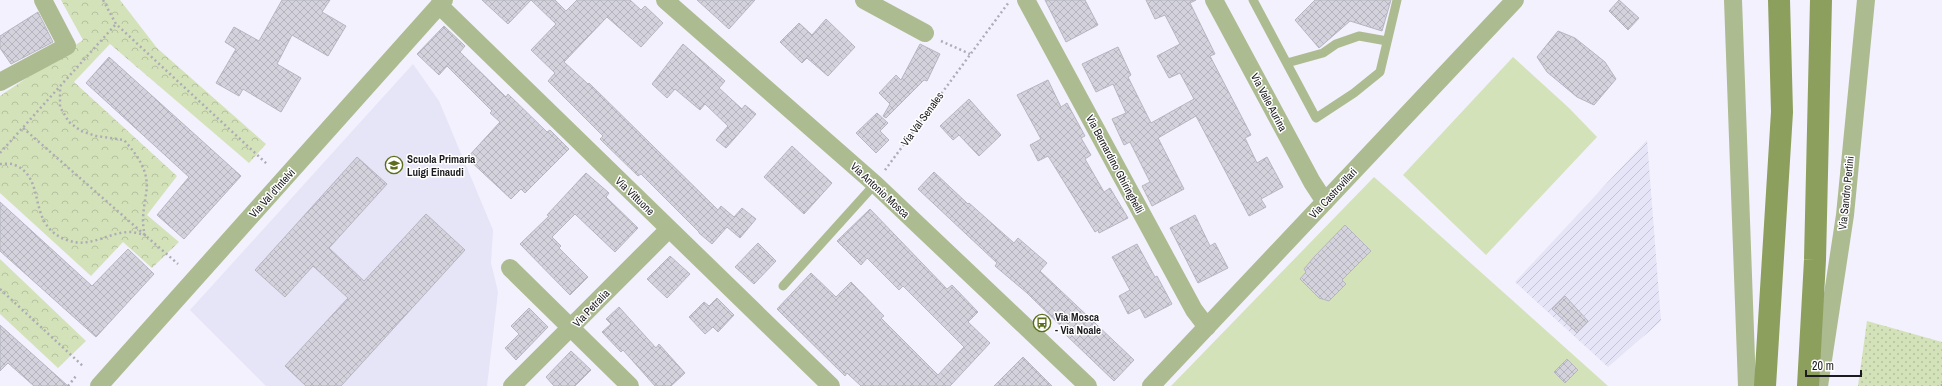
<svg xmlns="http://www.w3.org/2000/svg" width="1942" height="386" font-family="'Archivo Narrow',sans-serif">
  <defs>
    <pattern id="industrial-furrows" width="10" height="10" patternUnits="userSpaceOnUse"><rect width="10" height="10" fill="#e6e4f7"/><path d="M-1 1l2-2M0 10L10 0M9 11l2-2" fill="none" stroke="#c5c3d3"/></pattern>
    <pattern id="park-crowns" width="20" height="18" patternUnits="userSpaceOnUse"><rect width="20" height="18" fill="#d4e2b9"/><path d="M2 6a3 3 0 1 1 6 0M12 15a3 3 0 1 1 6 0" fill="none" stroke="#b5c19f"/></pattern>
    <pattern id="garden-dots" width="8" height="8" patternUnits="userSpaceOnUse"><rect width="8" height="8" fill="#d4e2b9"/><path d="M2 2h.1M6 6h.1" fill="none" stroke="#b5c19f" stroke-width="1.8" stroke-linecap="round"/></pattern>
    <pattern id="building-cross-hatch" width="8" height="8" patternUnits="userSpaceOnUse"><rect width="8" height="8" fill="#d3d2dd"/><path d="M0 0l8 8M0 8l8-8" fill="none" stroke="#b5b4bd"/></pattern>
  </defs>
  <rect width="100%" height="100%" fill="#f2f1fd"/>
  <path fill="#e6e4f7" d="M413,64L439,101L493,230L491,263L498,292L487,386H266L190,310Z"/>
  <path fill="url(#industrial-furrows)" d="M1647,140L1661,321L1608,367L1515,282Z"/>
  <path fill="#d4e2b9" d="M1513,57L1569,108L1597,137L1486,255L1403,175Z
    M1374,177L1398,198L1608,386H1171Z"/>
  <path fill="url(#park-crowns)" d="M61,0H120L157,48L266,144L249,163L110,44L74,82L177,176L147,215L179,242L152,268L123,242L91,276L0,193V96L83,40Z
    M0,259L86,341L58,368L0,314Z"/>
  <path fill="url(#garden-dots)" d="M1867,321L1942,342V386H1858Z"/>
  <path fill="url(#building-cross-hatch)" stroke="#b6b5c0" d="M282,0H330L322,12L346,26L328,56L292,35L277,64L301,78L281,112L243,89L239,96L216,83L236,49L225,42L234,27L259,41Z
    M482,0H531L508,24Z
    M531,0H555L566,11L577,0H630L641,10L645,6L663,23L641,47L607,17L564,62L588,84L589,83L718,210L721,206L734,217L742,208L756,219L740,238L727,227L712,244L699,233V232L641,174L638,176L600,139L603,136L548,81L555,73L531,50L556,24Z
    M697,0H755L729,29Z
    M1045,0H1085L1098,25L1066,42Z
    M1146,0H1196L1190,3L1215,54L1210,56L1251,135L1245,138L1257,163L1267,157L1283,187L1261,199L1266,207L1249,216L1196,116L1158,138L1184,189L1152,206L1142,186L1150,182L1130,142L1124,145L1112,119L1126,113L1113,84L1096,92L1082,64L1118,47L1131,75L1128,77L1151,123L1194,99L1180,73L1169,78L1157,56L1180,44L1165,15L1155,19Z
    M1315,0H1391L1382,31L1350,21L1319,48L1295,20Z
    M1619,0L1639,18L1628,30L1609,11Z
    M38,12L53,42L11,64L0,48V36Z
    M826,19L855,47L828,76L807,58L802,63L780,42L799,23L812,35Z
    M444,26L465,46L460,52L506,97L508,94L547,132L550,130L569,149L525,193L521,189L511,199L467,158L500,122L490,113L492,111L447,66L439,75L417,54Z
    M1558,31L1575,38L1605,62L1616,79L1594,105L1577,97L1547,72L1537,57Z
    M683,44L725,81L719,88L742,109L745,105L756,114L726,148L716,140L728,126L705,104L700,110L675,89L667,98L652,84Z
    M920,44L940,54L927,81L924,80L886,118L883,116L890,104L879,93L896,75L901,80Z
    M109,57L241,176L184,239L157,215L189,177L86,83Z
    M1048,80L1061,107L1067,103L1085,136L1081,138L1091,155L1085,159L1104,192L1110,188L1128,218L1099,233L1098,230L1095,232L1048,156L1038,161L1030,145L1041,139L1017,95Z
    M969,99L1001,135L979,156L959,135L953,140L940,126Z
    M877,113L888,123L880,131L889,140L876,153L856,133Z
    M792,146L832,183L804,214L764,177Z
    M357,157L387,184L329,248L364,281L426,214L465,250L341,386H306L285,366L348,298L313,266L285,297L255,270Z
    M934,172L968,204L969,203L1014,243L1018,238L1047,263L1040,271L1134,360L1114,381L1065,334L1067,332L1027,293L995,266L997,263L918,189Z
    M586,173L609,193L606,197L638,228L615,252L575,214L552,237L561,246L559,248L588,277L570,295L520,244L549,216L547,215Z
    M0,202L92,286L128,249L154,274L96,337L0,251Z
    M870,209L947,289L952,285L978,312L968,322L990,343L950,386H861L847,373L845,376L777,309L811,273L836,297L851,282L884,316L881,318L938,375L964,347L903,286L899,290L867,258L861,265L837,241Z
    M1195,215L1210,246L1215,243L1228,268L1198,283L1170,228Z
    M1345,225L1371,251L1342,280L1346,284L1329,301L1319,298L1300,279L1306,272L1304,269L1314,257Z
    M758,243L776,261L754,284L735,267Z
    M1137,244L1155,277L1157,276L1172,304L1145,318L1140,308L1128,314L1119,296L1130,290L1112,257Z
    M670,256L690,274L667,298L647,279Z
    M1565,296L1588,321L1577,333L1552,309Z
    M717,298L734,315L718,332L713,327L705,334L689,317L704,302L709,306Z
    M619,307L656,348L659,344L685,373L671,386H655L623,350L621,352L602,332L611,324L606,319Z
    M529,308L548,327L516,360L505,348L519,334L511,326Z
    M0,325L68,386H34L8,363L0,371Z
    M571,351L591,370L575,386H554L546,377Z
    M1023,357L1052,386H994Z
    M1567,359L1578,370L1565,383L1554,372Z"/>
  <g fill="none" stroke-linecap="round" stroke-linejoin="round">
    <path stroke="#adacb6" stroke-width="2.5" stroke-dasharray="2 3" stroke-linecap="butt" d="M103,0L116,24L267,164
      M941,41L970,54
      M23,128L178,264
      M0,153L116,24
      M0,164C5,164 11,163 15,165C48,179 25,225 67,240C90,249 108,232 130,232C135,232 140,234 145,235C141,221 144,208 146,194C150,172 138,156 124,140L96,136L81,131L69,122L60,107V87
      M885,170L1009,2
      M0,289L84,367
      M68,386L76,376
      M1942,386V383"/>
    <path stroke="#adbb90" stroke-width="9" d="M1253,0L1316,118L1354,93L1380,72L1397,0
      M1287,63L1323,53L1336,44L1359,36L1387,41
      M783,286L875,184"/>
    <path stroke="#adbb90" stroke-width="18" d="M665,0L875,184L1088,386
      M864,0L925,33
      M1026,0L1194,310L1207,327
      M1214,0L1312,182L1325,202
      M1733,0L1747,386
      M439,5L831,386
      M0,82L67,46L43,0
      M510,268L630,386
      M99,386L444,0
      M512,386L669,229
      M1151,386L1515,0
      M1819,386L1845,215L1866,0"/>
    <path stroke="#8c9f5d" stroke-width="22" d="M1765,386L1782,112L1779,0
      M1808,386L1815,260L1821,0"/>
  </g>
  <defs>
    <symbol id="school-ring" viewBox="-11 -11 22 22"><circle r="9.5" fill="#fff" stroke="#5a6e1c" stroke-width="1.5"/><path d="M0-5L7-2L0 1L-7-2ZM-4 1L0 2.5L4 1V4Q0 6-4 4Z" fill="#5a6e1c"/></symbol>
    <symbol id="bus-ring" viewBox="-11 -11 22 22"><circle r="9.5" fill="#fff" stroke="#5a6e1c" stroke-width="1.5"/><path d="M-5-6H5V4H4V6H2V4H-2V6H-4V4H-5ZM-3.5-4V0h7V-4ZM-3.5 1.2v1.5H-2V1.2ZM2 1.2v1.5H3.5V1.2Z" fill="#5a6e1c"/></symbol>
  </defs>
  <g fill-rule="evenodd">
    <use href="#school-ring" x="384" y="155" width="20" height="20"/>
    <use href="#bus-ring" x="1032" y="313" width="20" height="20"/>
  </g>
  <g text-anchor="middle" stroke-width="3" stroke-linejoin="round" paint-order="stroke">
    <g font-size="11" fill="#1c1c20" stroke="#fff">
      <text transform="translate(1269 102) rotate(62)" y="4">Via Valle Aurina</text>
      <text transform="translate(922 119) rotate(-54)" y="4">Via Val Senales</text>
      <text transform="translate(1115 164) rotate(62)" y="4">Via Bernardino Ghiringhelli</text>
      <text transform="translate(880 190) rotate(43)" y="4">Via Antonio Mosca</text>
      <text transform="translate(272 193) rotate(-48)" y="4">Via Val d'Intelvi</text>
      <text transform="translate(1333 193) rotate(-47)" y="4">Via Castrovillari</text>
      <text transform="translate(1846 193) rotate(-84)" y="4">Via Sandro Pertini</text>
      <text transform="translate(635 196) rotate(44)" y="4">Via Vittuone</text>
      <text transform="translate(591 308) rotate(-46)" y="4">Via Petralia</text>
    </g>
    <g font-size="11" font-weight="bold" fill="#1c1c20" stroke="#fff" text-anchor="start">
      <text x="407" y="163">Scuola Primaria<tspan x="407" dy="13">Luigi Einaudi</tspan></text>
      <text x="1055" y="321">Via Mosca<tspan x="1055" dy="13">- Via Noale</tspan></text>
    </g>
  </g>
  <path d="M1806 370v6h55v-6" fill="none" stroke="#1c1c20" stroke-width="2"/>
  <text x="1812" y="370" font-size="12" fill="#1c1c20" stroke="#ffffff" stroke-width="3" paint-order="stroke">20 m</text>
</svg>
